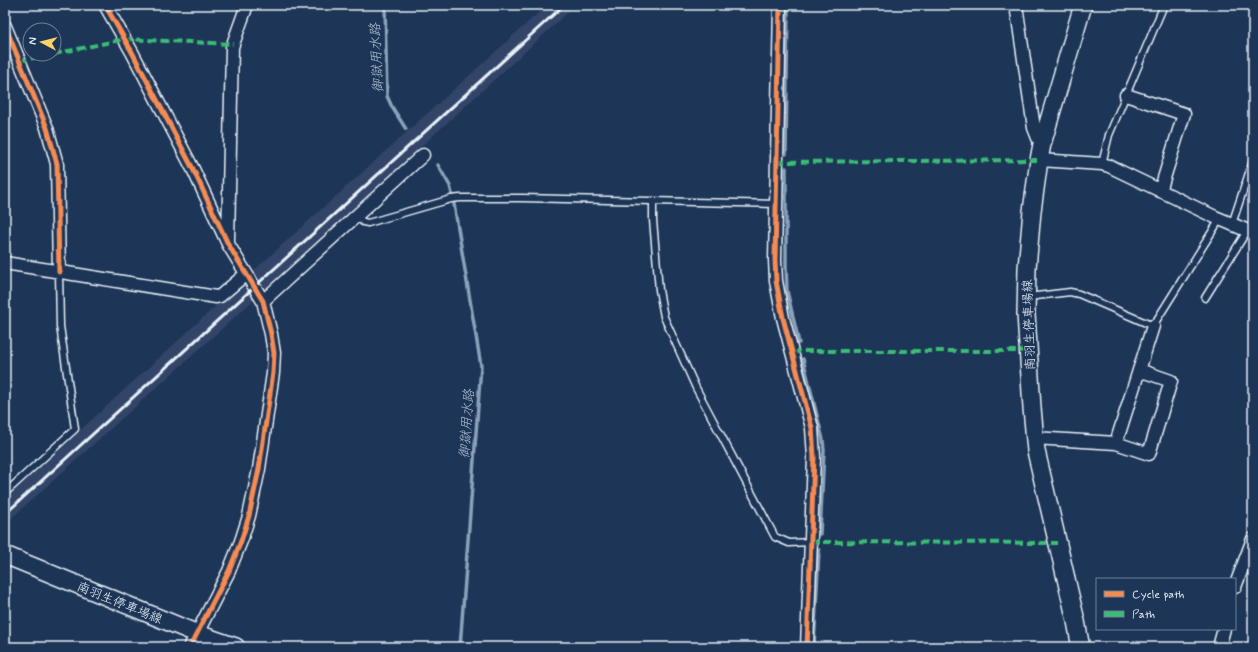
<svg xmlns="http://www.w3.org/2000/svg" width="1258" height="652" font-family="Mynerve,'Klee One',sans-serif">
  <rect width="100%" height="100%" fill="#1d3557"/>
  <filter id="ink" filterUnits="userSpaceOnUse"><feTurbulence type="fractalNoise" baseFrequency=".025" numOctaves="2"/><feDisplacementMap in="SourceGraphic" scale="8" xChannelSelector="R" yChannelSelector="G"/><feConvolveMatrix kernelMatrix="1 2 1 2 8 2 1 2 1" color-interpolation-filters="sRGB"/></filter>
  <g filter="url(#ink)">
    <path fill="#304468" d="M547,5H576L263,291L251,273Z
      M244,280L256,298L5,524V499Z"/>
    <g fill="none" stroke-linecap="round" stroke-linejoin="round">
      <path stroke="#8ba2ba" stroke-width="3.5" d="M385,5L387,96L392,107L406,129
        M786,154L788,5
        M438,165L450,186L452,194
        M786,168V265L787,291L799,343
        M454,204L481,366L460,647
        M803,359L823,440L824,451L820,534
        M814,647L819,550"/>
      <defs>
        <path id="service" d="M1102,164L1109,135L1164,5
          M653,201V220L659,290L664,317L696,388L775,537L789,543L811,542
          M357,216L363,222L368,223L451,199L460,198H522L776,204
          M1232,224L1253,161
          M1028,297L1070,292L1079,294L1153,326L1220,219
          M1205,298L1247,231
          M5,493L75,429L60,326L59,272"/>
        <path id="minor" d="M105,5L132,52L193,169L228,244L263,301L271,334L274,353L273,373L259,469L249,516L241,541L229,571L190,647
          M780,5L775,260L776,281L783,318L812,428L814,457L807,647
          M1016,5L1034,128L1038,138L1042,144
          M5,26L47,128L57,164L59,272
          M1126,95L1184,114L1160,191
          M1039,160L1102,164L1109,166L1215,217L1253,233
          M228,241L232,47L247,5
          M5,263L216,297L220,296L246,274
          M263,301L423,155
          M1034,438L1116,443L1153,326
          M1116,443L1149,454L1171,381L1139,370
          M1235,587L1253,539
          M1219,647L1224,629"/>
        <path id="secondary" d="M5,555L198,634L236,647
          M1080,647V643L1076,621L1036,451L1032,408L1026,314L1027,268L1032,211L1039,160L1042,144L1083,5"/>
      </defs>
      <use href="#service" stroke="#e8f1f8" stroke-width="9"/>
      <use href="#minor" stroke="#e8f1f8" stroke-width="15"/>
      <use href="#secondary" stroke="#e8f1f8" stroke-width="20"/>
      <use href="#service" stroke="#1d3557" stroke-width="6"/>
      <use href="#minor" stroke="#1d3557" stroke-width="12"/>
      <use href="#secondary" stroke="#1d3557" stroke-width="17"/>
      <path stroke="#e8f1f8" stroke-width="3" d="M5,514L564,5"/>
      <path stroke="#3abd76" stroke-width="4" stroke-dasharray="8 4" stroke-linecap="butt" d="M54,54L125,39L233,44
        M19,61L53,54
        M777,162L1039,160
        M792,353L803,351H1017L1028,350
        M811,542L1057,543"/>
      <defs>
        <path id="cycleway" d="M105,5L132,52L193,169L228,244L263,301L271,334L274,353L273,373L259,469L249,516L241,541L229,571L190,647
          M780,5L775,260L776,281L783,318L812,428L814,457L807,647
          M5,26L47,128L57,164L59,272"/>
      </defs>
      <use href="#cycleway" stroke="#1d3557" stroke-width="8"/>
      <use href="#cycleway" stroke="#f68b52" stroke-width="5"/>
    </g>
  </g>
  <g text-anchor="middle" stroke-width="3" stroke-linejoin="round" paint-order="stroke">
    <g font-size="13" fill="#e8f1f8" stroke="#1d3557">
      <text transform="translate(1028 325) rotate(-92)" y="5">南羽生停車場線</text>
      <text transform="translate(120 602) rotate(22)" y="5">南羽生停車場線</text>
    </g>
    <g font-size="14" font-style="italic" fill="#b2c3d4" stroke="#1d3557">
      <text transform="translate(376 58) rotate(-93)" y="5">御獄用水路</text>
      <text transform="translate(466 424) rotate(-86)" y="5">御獄用水路</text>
    </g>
  </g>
  <rect width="1258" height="652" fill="none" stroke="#1d3557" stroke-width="20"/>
  <rect x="10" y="10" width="1238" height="632" fill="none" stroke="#e8f1f8" stroke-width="1.5" filter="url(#ink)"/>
  <rect x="1096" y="578" width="140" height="52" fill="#1d3557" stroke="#6e8097"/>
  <rect x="1104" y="591" width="20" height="6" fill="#f68b52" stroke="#6e8097"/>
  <text x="1132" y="598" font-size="12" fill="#e8f1f8">Cycle path</text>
  <rect x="1104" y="611" width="20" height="6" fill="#3abd76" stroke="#6e8097"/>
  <text x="1132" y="618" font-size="12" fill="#e8f1f8">Path</text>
  <g transform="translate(42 42) rotate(277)"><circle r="19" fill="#1d3557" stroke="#6e8097"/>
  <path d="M0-3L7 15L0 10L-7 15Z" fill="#ffd166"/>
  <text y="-6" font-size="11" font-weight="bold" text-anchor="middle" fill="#e8f1f8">N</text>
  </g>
</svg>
